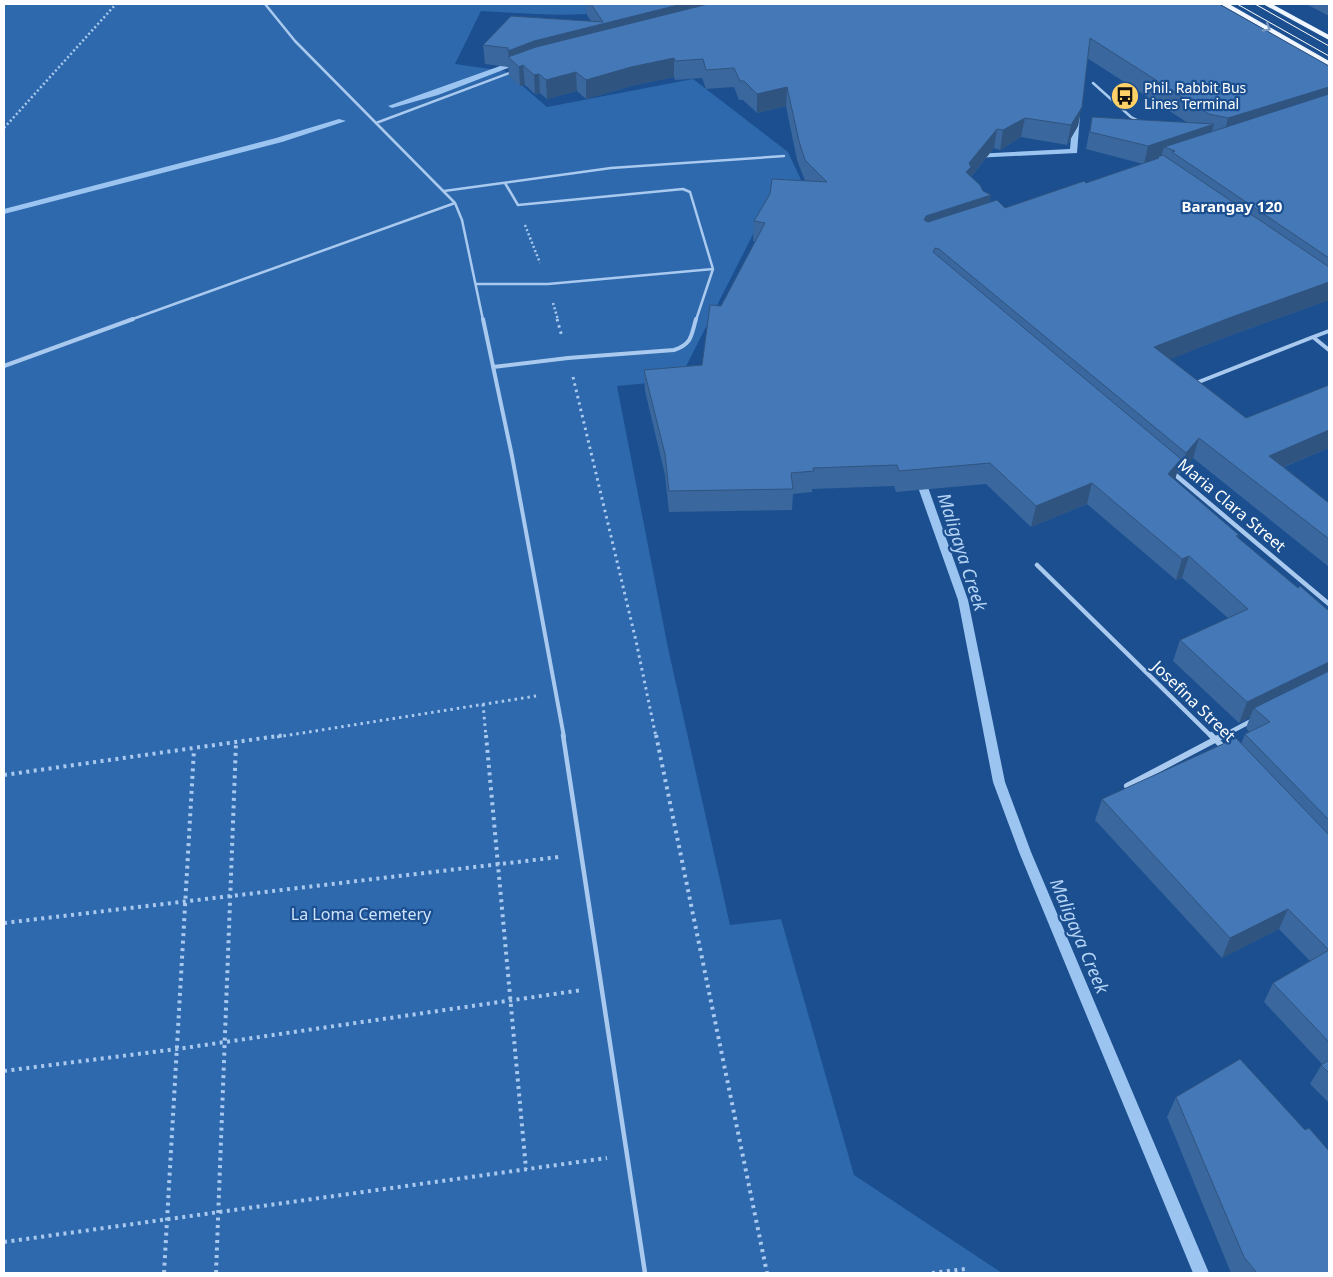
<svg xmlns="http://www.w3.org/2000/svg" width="1333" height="1277" font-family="'Noto Sans',sans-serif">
  <rect width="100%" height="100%" fill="#1b4f8f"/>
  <path fill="#2e69ad" d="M4,4H650C595,20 537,14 481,11L455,64L505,71L547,107L693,79L788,152L810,199H771L679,380L617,386L668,648L730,925L781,919L854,1175L1002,1273H4Z"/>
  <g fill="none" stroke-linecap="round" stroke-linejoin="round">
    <path fill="#9cc4f0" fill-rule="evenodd" d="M517,60L524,62L438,95L392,108L388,106Z
      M1073,113L1080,115L1077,153L974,158L970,156L974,154L1070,149Z
      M339,119L346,121L282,142L4,214V209L276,138Z
      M919,473L924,476L968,600L1005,782L1031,852L1209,1273H1193L1019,852L993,782L958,600L914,476Z"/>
    <path stroke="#a9c9ee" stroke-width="2.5" stroke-dasharray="2 2.5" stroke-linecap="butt" d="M4,128L116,4
      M525,225L540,263
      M553,303L558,320"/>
    <path stroke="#a9c9ee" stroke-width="3" stroke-dasharray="2.5 4" stroke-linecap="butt" d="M557,319L562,337
      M573,377L636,641L656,737
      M483,704L486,737
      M277,737L536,696"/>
    <path stroke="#a9c9ee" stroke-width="4" stroke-dasharray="3 4.5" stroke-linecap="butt" d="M486,735L526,1169
      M656,735L767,1273
      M4,775L285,735
      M4,923L559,857
      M4,1071L177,1049L582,990
      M4,1242L607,1158
      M164,1273L194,749
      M216,1273L236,743
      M932,1273L965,1269L966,1273"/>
    <path stroke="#a9c9ee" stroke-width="2.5" d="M265,4L295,41L455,203L462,220L483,320
      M1093,83L1131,117L1139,121
      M376,123L512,72
      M505,183L518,205L683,189L690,192L713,269L696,320
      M444,191L611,168L784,156
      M476,284H548L713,269
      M130,320L455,203"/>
    <path stroke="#a9c9ee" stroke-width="4" d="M483,319L512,456L564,737
      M1329,331L1313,337L1329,350
      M4,366L133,319
      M493,367L568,358L674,350C692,344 691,336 696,319
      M1196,383L1313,337"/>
    <path stroke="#a9c9ee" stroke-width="4.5" d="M563,735L645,1273"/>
    <path stroke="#a9c9ee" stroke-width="4.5" d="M1172,472L1329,604
      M1037,565L1212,737
      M1221,737L1253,720"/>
    <path stroke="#a9c9ee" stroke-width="6" d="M1211,735L1224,748
      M1127,786L1224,735"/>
    <path fill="#f0f6ff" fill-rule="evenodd" d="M1220,4H1229L1329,61V66Z
      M1263,4H1272L1329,35V40Z"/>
    <path stroke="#fff" stroke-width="1" d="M1237,4L1329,56
      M1255,4L1329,46"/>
  </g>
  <path fill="#3a679d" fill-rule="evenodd" d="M586,4H1219L1329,66V300L1223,338L1170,359L1246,418L1329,385V448L1284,467L1329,503V567L1193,458L1180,474L1177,471L1175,480L1239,535L1238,538L1298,588L1329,611V1103L1310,1084L1322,1064L1264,1002L1273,983L1310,961L1279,929L1222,958L1095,820L1102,799L1241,744L1245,734L1249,732L1246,728L1250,717L1239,723L1173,661L1180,640L1228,618L1182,578L1176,580L1087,504L1031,527L986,484L896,492L894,486L812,489V492L793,494L792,510L669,512L665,475L645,391L644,370L702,365L721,306L755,241H753L754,221L805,181L797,160L786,106L757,113L743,100H739L734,87L706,89L702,78L675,80L674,77L631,86L586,99L577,91L547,99L540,93L535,94L525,85L520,86L509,76L508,67L485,64L483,45L591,21L587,15ZM1087,58L1188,123L1092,117L1086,149L1143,164L1086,183L1005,208L990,202L971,177L994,148L1000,150L1021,137L1067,145L1078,126Z
    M1306,4H1329V16Z
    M1176,1097L1329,1273H1231L1167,1117Z"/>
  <path fill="#305480" d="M682,4H754L509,58L508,51L534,41Z
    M674,58V77L631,86L586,99V80L631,67Z
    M523,65L525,85L520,86L519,67Z
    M576,72L577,91L547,99L546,80Z
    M539,74L540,93L535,94L534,75Z
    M787,87L786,106L757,113V94Z
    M1329,87V105L1223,138L1228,118Z
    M1082,107L1078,126L1067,145L1071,125Z
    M1025,118L1021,137L1000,150L1003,130Z
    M1214,124L1209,142L1175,151L1164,147L1161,158L1157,157V159L1144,164L1148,146Z
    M997,129L994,148L969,179L966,172L969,163Z
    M991,195L988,215L923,236L924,220L926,216Z
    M1329,282V300L1223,338L1149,368L1154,347L1229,318Z
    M1329,430V448L1261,476L1269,456Z
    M1199,438L1193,458L1180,474L1186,453Z
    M1181,459L1175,480L1168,474Z
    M1092,483L1087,504L1031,527L1036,506Z
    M1189,556L1182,578L1176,580L1182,559Z
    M1329,662V675L1254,708L1250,717L1239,723L1247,702Z
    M1288,909L1279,929L1222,958L1230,938Z"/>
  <path fill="#4478b7" stroke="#305480" d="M591,4H682L534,41L508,51V48L483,45L511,16L603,22Z
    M708,4H1219L1329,66V87L1228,118L1209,114L1090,38L1082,107L1071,125L1025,118L1003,130L997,129L969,163L971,167L966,172L980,185L983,191L991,195L926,216L924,220L928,222L997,200L1005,208L1084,181L1086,183L1159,158L1157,157L1163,155L1329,267V282L1229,318L1154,347L1246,418L1329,385V430L1269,456L1329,503V539L1199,438L1186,453L939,249L935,248L933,252L1181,459L1168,474L1239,535L1236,536L1298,588L1300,586L1329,611V662L1247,702L1180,640L1248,609L1189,556L1182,559L1092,483L1036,506L990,463L899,471L897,465L813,468L814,471L791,473L793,489L669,491L665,454L644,370L702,365L710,305L721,306L765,223L754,221L770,194L772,179L827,182L805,160L799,141L787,87L757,94L744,81H740L734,68L706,70L703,59L675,61L674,58L631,67L586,80L576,72L546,80L539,74L534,75L523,65L519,67L508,57L536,47Z
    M1329,94V258L1172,152L1175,151L1164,147Z
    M1092,117L1214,124L1148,146L1090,132Z
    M1329,671V820L1245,734L1270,722L1254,708Z
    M1236,738L1329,835V950L1288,909L1230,938L1102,799Z
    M1329,950V1042L1273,983Z
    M1240,1059L1305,1130L1309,1128L1329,1151V1273H1257L1244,1257L1176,1097Z
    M1329,1060V1073L1321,1065Z"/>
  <defs><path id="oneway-chevron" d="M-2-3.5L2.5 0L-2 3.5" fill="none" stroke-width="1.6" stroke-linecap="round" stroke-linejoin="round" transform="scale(1.25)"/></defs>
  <use stroke="#7b9ac1" href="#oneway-chevron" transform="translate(1267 28) rotate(30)"/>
  <defs>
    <symbol id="bus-disc" viewBox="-11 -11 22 22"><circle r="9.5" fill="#ffd166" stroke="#1b4f8f"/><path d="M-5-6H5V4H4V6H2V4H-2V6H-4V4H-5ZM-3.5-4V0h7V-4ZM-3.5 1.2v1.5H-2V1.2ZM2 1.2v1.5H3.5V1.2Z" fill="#111"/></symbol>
  </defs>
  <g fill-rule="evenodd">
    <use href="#bus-disc" x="1109" y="80" width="32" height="32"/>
  </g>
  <g text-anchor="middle" stroke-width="4.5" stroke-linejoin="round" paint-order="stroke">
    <g font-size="14" fill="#fff" stroke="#1b4f8f" text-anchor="start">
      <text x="1144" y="93">Phil. Rabbit Bus<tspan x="1144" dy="16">Lines Terminal</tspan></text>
    </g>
    <g font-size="15" font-weight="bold" fill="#fff" stroke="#1b4f8f">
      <text x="1232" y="212">Barangay 120</text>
    </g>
    <g font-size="16" fill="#fff" stroke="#1b4f8f">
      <text transform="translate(1232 505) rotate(40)" y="6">Maria Clara Street</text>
      <text transform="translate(1194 701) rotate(44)" y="6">Josefina Street</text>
    </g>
    <g font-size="16" fill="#cfe3fa" stroke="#1b4f8f">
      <text x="361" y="920">La Loma Cemetery</text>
    </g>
    <g font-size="18" font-style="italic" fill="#b5d3f5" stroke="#1b4f8f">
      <text transform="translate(962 552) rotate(72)" y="6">Maligaya Creek</text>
      <text transform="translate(1079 936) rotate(67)" y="6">Maligaya Creek</text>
    </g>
  </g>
  <rect width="1333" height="1277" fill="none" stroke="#ffffff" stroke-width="10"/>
</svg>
